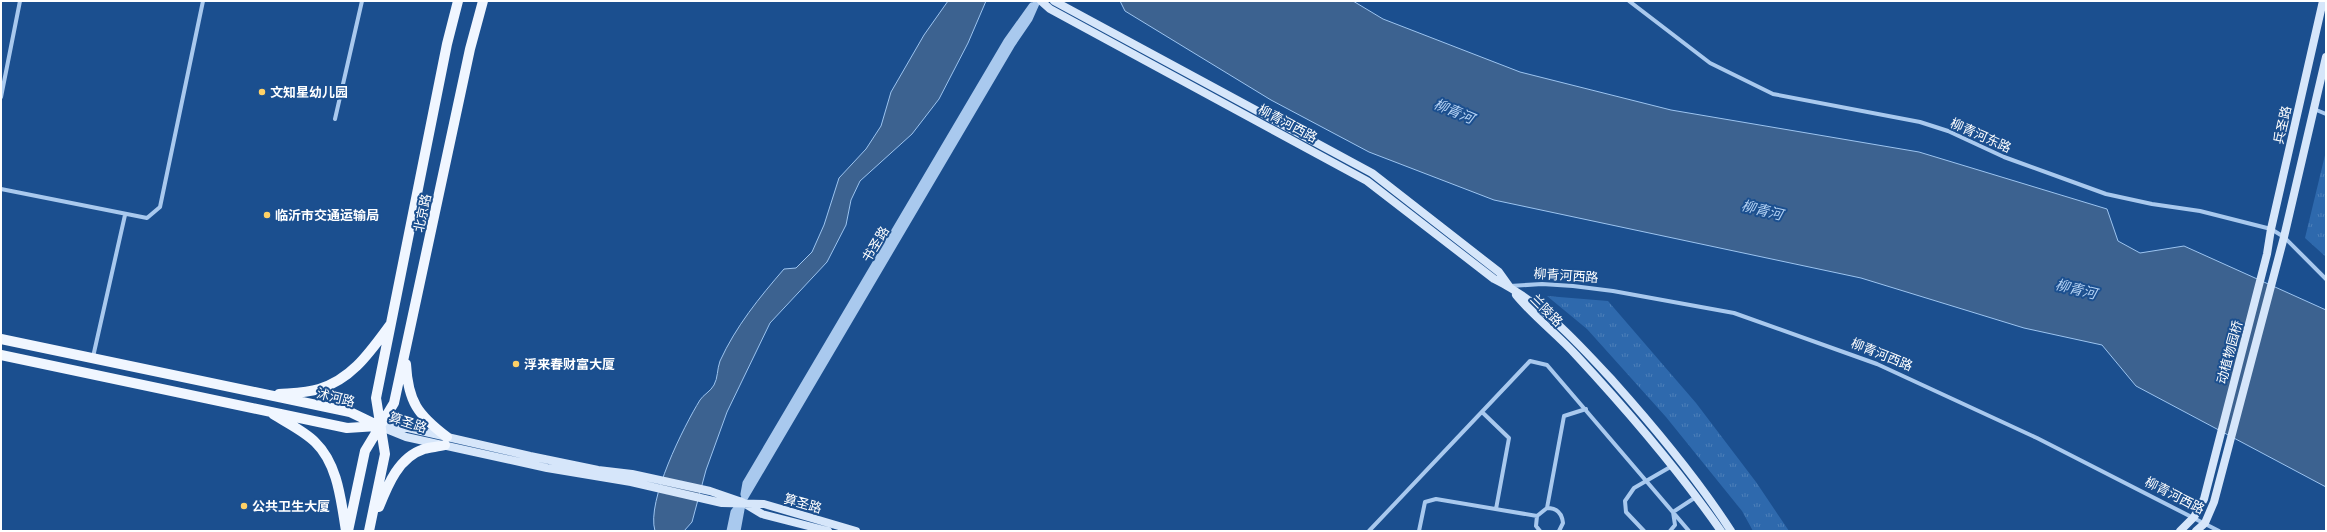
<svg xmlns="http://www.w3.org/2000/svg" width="2327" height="532" font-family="Barlow,'Noto Sans SC',sans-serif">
  <defs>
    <pattern id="park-tufts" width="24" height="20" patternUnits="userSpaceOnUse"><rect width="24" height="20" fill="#2e69ad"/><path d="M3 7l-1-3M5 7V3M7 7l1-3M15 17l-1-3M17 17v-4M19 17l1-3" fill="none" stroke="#4d80b9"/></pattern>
  </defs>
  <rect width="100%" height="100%" fill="#1b4f8f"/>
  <path fill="url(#park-tufts)" d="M2326,151V257L2305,238Z
    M1547,296L1608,301L1696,403L1756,482L1789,531H1753L1742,511L1666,417L1587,329Z"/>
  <path fill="#3c6290" stroke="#9cc4f0" d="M948,1H986L968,43L939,99L912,134L860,181L851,200L846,225L827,262L770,323L727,412L706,470L692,522L684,531H655C646,501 684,426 700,400C703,395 711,391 714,385C718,378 717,369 720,361C736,326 759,298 784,269L796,268L812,252L824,225L839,178L866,149L881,126L891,92L924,35Z
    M1120,1H1353L1383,19L1520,72L1671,110L1919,152L2107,209L2118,241L2140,253L2184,246L2326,310V487L2136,386L2102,345L2024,328L1861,278L1494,200L1369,152L1271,100L1125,11Z"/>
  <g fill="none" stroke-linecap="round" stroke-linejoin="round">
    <path stroke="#a9c9ee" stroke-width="4" d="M1629,1L1710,63L1773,94L1920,122L1948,131L2004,157L2106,194L2152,204L2200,211L2271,229L2284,237L2326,279
      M1,97L20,1
      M2314,109L2326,114
      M335,119L362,1
      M1,189L147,218L160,207L203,1
      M1510,286L1542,284L1573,286L1613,291L1734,313L1877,364L2037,438L2219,531
      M93,357L125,215
      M1482,412L1509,438L1496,509
      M1547,508L1564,416L1586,409
      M1369,531L1530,361L1547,365L1689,531
      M1419,531L1425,502L1436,499L1537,516
      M1540,531L1536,526L1537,516L1547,508C1557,508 1562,513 1563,523L1559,531
      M1644,531L1626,512L1625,501L1634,488L1672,466
      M1670,531L1675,525L1673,512L1696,497"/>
    <path stroke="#a9c9ee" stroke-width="7" d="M744,494L746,483L1007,41L1032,6
      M730,531L734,512L742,502L1012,44L1029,19L1037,1
      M737,531L742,504"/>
    <path stroke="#d6e6fa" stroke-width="8" d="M1041,1L1050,9L1367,181L1494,279C1541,302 1578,343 1613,381C1655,428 1697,478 1731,531
      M1054,1L1372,173L1499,272L1509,286
      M1516,295C1534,317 1557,334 1576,355C1628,411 1677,468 1721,531
      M379,426L406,437L547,468L631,482L722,503L764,504L856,531
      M388,427L408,428L530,456L598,470L632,474L710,491L742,502L762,514L828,531
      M2180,531L2194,517L2204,499L2267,254L2271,229L2323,1
      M2196,531L2205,523L2214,502L2284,237L2326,57"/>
    <path stroke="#f0f6ff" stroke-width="10" d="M1,339L350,412L379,426
      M1,355L347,428L377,426
      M406,364C408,402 418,415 447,437
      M279,394C292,393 307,393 319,389C352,379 370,352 390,325
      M273,414C287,423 304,431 315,442C338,464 341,501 346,531
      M379,507C388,484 399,457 424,449C430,447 438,447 445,445
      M348,531L365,451L394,403L470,49L483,1
      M369,531L385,454L376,398L447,44L458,1"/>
  </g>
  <g fill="#ffd166" stroke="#1b4f8f" stroke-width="1.5">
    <circle cx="262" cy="92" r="4"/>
    <circle cx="267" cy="215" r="4"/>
    <circle cx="516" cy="364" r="4"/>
    <circle cx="244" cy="506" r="4"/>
  </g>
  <g text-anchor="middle" stroke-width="4" stroke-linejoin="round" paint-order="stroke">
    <g font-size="13" font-weight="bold" fill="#fff" stroke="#1b4f8f" text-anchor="start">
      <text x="270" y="97">文知星幼儿园</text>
      <text x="275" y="220">临沂市交通运输局</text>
      <text x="524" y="369">浮来春财富大厦</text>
      <text x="252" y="511">公共卫生大厦</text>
    </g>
    <g font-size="13" fill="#fff" stroke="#1b4f8f">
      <text transform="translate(1288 123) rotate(28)" y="5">柳青河西路</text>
      <text transform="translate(2282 125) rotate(-77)" y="5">兵圣路</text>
      <text transform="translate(1981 135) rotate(24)" y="5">柳青河东路</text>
      <text transform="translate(422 213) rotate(-78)" y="5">北京路</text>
      <text transform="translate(875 244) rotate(-59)" y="5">书圣路</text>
      <text transform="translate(1566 275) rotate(4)" y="5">柳青河西路</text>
      <text transform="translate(1547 310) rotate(45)" y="5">兰陵路</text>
      <text transform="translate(2229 352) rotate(-75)" y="5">动植物园桥</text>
      <text transform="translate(1882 354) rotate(22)" y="5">柳青河西路</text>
      <text transform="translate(336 397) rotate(14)" y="5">沭河路</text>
      <text transform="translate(408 422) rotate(18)" y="5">算圣路</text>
      <text transform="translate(2175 495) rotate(27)" y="5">柳青河西路</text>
      <text transform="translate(803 503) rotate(16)" y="5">算圣路</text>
    </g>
    <g font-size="14" font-style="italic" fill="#b5d3f5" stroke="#1b4f8f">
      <text transform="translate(1454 111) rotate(23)" y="5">柳青河</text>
      <text transform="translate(1762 210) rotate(14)" y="5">柳青河</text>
      <text transform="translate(2076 289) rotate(14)" y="5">柳青河</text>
    </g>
  </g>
  <rect width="2327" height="532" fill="none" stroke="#ffffff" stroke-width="4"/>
</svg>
